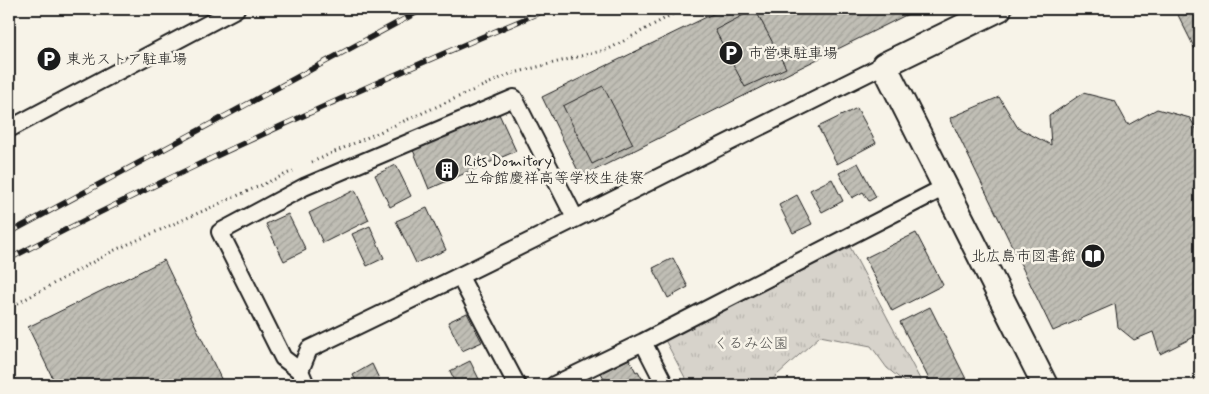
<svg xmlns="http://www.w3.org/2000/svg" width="1209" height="394" font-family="Mynerve,'Klee One',sans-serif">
  <defs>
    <pattern id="park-tufts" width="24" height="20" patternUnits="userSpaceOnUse" patternTransform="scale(1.25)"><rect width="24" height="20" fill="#d7d3cb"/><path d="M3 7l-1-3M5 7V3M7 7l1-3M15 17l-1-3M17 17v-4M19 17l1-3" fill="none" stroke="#b8b5ae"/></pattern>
    <pattern id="building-hatch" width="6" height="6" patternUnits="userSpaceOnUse" patternTransform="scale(1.25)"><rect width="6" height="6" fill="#c0beb5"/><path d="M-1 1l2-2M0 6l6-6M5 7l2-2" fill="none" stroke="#a4a39b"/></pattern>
  </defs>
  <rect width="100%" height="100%" fill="#f7f3e8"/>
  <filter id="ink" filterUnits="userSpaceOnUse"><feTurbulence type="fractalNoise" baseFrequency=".02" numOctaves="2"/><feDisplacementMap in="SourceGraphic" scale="10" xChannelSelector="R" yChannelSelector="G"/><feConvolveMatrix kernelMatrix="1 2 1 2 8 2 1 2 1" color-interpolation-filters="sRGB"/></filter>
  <g filter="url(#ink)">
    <path fill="url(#park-tufts)" stroke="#7a7874" d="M850,247L923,385H908L887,368L871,346L820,336L766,385H689L665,340Z"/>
    <path fill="url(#building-hatch)" stroke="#1c1c1c" d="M723,9H918L581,177L542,97Z
      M755,9L786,68L745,87L715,30Z
      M1175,9H1200V47L1195,49Z
      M603,86L633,144L592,164L563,106Z
      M1083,93L1115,101L1128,125L1157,109L1190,118L1200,136V334L1160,354L1153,332L1134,340L1118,327L1115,304L1053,331L950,118L999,97L1018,128L1051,145L1049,116Z
      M857,108L876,143L837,164L818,127Z
      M499,114L516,151L429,189L413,150Z
      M858,163L876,197L869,201L863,192L852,198L839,173Z
      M396,165L411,196L390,207L375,175Z
      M832,179L843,201L822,212L810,190Z
      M355,190L369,220L323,243L309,213Z
      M797,195L812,224L793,233L779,205Z
      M427,208L446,250L416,263L396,221Z
      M288,214L306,250L284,261L266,224Z
      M370,226L384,258L367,266L352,234Z
      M916,233L943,285L892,311L865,258Z
      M673,258L688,287L668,298L653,268Z
      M164,260L224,385H56L28,327Z
      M930,307L968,383L965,385H932L900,322Z
      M467,313L482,342L462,351L448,322Z
      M629,359L636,372L638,371L645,384L650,382L652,385H608L601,373Z
      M470,361L482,385H457L450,371Z
      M372,364L382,385H358L353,375Z"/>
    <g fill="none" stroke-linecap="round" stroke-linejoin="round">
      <defs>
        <path id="street" d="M9,129L236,9
          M460,277L517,385
          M643,342L665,385
          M300,371L283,358L220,232L304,187L514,98L575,218
          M306,385L300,371L309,349C502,257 692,160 884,65
          M554,385L643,342L945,187"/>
        <path id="secondary" d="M999,9L884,65L1045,385"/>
      </defs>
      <use href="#street" stroke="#1c1c1c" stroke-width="20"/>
      <use href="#secondary" stroke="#1c1c1c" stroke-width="28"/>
      <path stroke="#1c1c1c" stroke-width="3" stroke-dasharray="1 4" stroke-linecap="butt" d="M312,162L510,74L609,49L682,9
        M9,308L115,250L293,171"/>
      <use href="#street" stroke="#f7f3e8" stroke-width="16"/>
      <use href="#secondary" stroke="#f7f3e8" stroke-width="24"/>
      <defs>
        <path id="rail" d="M9,233L423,9
          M9,259C184,167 365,86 548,9"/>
      </defs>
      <use href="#rail" stroke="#1c1c1c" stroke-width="5.5"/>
      <use href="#rail" stroke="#f7f3e8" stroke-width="4" stroke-dasharray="11" stroke-linecap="butt"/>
    </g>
  </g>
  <defs>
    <symbol id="parking-disc" viewBox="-11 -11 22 22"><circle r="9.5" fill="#1c1c1c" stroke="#f7f3e8"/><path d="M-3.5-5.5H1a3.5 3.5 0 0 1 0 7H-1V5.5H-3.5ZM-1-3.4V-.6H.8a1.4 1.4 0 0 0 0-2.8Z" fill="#fff"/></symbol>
    <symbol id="building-disc" viewBox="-11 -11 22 22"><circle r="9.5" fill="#1c1c1c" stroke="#f7f3e8"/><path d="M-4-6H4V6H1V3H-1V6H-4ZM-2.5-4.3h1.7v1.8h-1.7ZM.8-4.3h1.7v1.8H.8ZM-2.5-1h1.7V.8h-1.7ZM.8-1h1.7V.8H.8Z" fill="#fff"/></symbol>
    <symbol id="library-disc" viewBox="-11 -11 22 22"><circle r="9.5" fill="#1c1c1c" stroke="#f7f3e8"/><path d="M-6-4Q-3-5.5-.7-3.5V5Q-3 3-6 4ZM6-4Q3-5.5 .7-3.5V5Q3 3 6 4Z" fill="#fff"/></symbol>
  </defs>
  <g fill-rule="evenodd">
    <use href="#parking-disc" x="717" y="39" width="28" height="28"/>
    <use href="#parking-disc" x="35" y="45" width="28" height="28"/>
    <use href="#building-disc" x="433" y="156" width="28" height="28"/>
    <use href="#library-disc" x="1079" y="242" width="28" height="28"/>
  </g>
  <g text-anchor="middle" stroke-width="5" stroke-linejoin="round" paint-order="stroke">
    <g font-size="15" fill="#1c1c1c" stroke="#f7f3e8" text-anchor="start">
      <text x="748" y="58">市営東駐車場</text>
      <text x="66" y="64">東光ストア駐車場</text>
      <text x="464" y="166">Rits Domitory<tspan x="464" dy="17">立命館慶祥高等学校生徒寮</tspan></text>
      <text x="1076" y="261" text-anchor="end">北広島市図書館</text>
    </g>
    <g font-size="15" fill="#545351" stroke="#f7f3e8">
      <text x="751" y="348">くるみ公園</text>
    </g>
  </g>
  <rect width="1209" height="394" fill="none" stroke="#f7f3e8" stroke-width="30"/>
  <rect x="15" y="15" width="1179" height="364" fill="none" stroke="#1c1c1c" stroke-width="2" filter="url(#ink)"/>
</svg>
